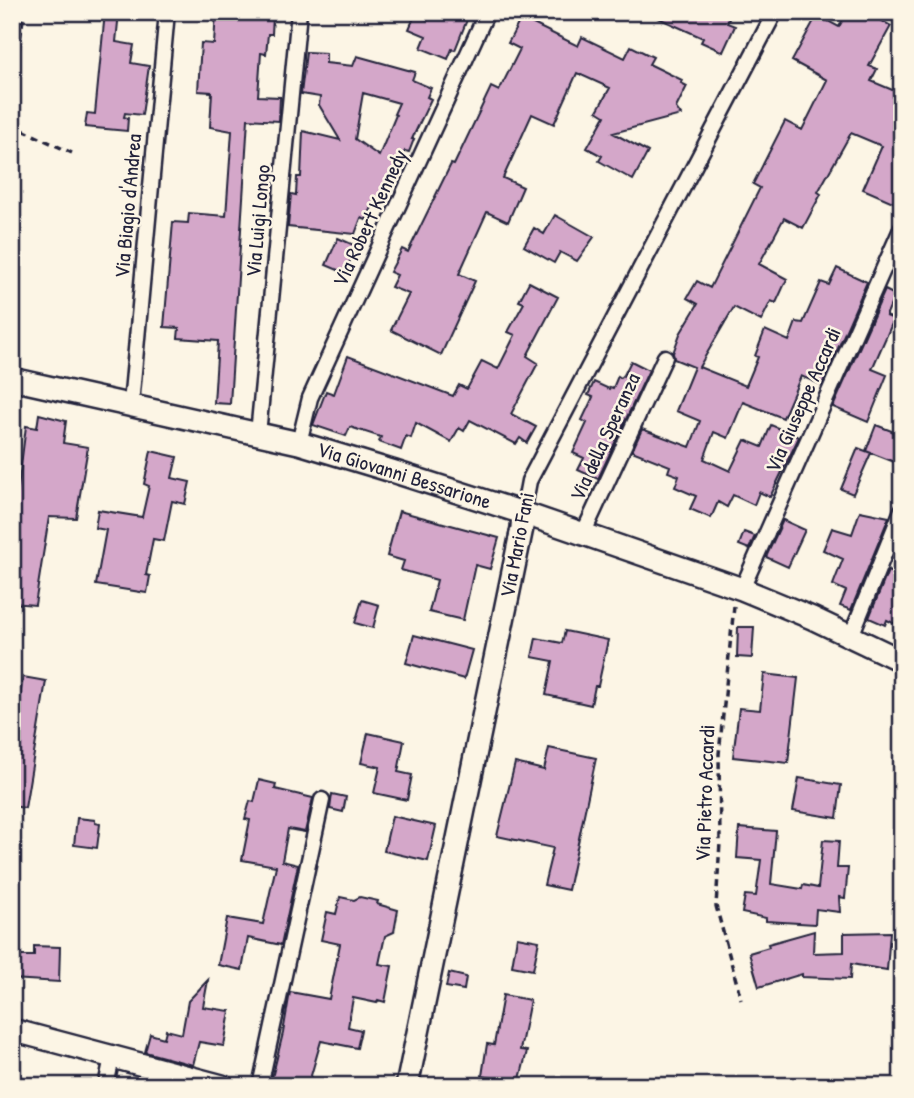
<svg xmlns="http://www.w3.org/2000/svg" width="914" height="1098" font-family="'Patrick Hand',sans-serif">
  <rect width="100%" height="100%" fill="#fcf5e5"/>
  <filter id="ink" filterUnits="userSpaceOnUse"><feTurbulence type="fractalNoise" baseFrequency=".0143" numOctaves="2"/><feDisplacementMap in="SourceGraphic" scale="14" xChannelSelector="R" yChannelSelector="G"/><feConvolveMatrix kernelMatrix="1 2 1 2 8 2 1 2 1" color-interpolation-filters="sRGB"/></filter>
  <g filter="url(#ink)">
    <path fill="#d4a7c9" stroke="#22223b" stroke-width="2" fill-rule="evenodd" d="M105,12H119L116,42L134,45L131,63L149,66L142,115L125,113L124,117L128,118L127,131L85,127L87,113L95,114Z
      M216,12H245V14L273,16L272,34H268L266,54L261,53L258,96L280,97L279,121L248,119L230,404L214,403L218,341L178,338L179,328L164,327L173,222L188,223L189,213L226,216L232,131L210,127L212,92L198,91L201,43L214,44Z
      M431,12H470L455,50L452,49L448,59L421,48L426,36L409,29L415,15L428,20Z
      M645,12H732L727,23L735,26L723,52L701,42L703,38Z
      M847,12H866L891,26L869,66L877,69L871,81L902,94V206L863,189L882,146L851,133L818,192L821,194L803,228L784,218L759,264L787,279L776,303L771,301L761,321L734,307L699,367L746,386L758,357L755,356L765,330L789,341L796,322L803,323L821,282L829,285L837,268L867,282L822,385L801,376L783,418L743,402L728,438L714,432L704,459L730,471L745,440L762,447L771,425L799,437L770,497L759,492L754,505L733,495L727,507L718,502L711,518L690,509L696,496L675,487L679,476L668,472L670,466L632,451L642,429L690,447L700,421L676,411L694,367L674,359L673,353L680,334L698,304L687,298L697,281L710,288L760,188L753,184L785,121L802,130L827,80L792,61L817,15L839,27Z
      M521,18L578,46L582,37L625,58L631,46L653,57L649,64L682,80L681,83L687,86L676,108L681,115L613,133L648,152L633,180L599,161L602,156L587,148L605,116L597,111L610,88L577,73L554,124L532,114L503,178L523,187L508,222L487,212L459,274L475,281L441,355L391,330L409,294L391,287L397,275L390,272L402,249L408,252L451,164L454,165L491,87L499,91L520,49L508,43Z
      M306,52L326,53V63L353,66L357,56L415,72L412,80L431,88L427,97L431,99L412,139H414L409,152L405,151L379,205L374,203L366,220L361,218L355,234L288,227L291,194L296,195L297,177H301L303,131L340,140L319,105L320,97L301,94ZM363,93L399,103L394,114L396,115L379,156L355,139Z
      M555,215L594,237L577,261L560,252L554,263L524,246L534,228L544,234Z
      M338,238L356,246L345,273L326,265Z
      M529,282L558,297L527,356L538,363L511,414L536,427L527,443L520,438L516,444L470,420L464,431L459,428L451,442L416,423L411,438L406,436L401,450L379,442L381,437L350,427L346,436L313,425L326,391L334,394L348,356L453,396L459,385L467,389L482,361L498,369L515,335L508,332L524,303L519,301Z
      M885,290L895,295L886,316L894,319L872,369L887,375L868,422L833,407Z
      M631,361L649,370L598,479L578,470L584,458L573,453L587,423L582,420L593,397L588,395L594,382L609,389L610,387L613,388L618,376L621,378L624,375Z
      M39,414L66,421L63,443L88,447L76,518L49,517L35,605L12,603V535L26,426L37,428Z
      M876,425L902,435V465L866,451Z
      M858,448L871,453L853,494L841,489Z
      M151,451L177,457L172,478L190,482L185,504L172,501L164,541L153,539L146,575L150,576L147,593L96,585L106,530L95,528L98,510L142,517L149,486L144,484Z
      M399,511L499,538L490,569L475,565L463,620L429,612L437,580L401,570L404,561L387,556Z
      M860,511L889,517L851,610L840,606L846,591L833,585L843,559L823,550L832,528L852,534Z
      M783,520L805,530L788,567L766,557Z
      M744,532L755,536L749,549L739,545Z
      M888,571L902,577V608L895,624L887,620L885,625L869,618Z
      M362,600L379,605L373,628L355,623Z
      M738,627H754L752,658L737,657Z
      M565,631L608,640L598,686H595L591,705L546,695L553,661L532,657L536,638L562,643Z
      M414,635L472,650L464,679L406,663Z
      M764,674L798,678L788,763L733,757L739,708L760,710Z
      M23,677L46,681L25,808L12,806V750Z
      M368,733L404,741L398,772L412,775L407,800L374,793L380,767L361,763Z
      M549,748L596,758L568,890L544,885L553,848L497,836L515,763L544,770Z
      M799,778L841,785L837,818L793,811Z
      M259,780L276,784L275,789L313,798L305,832L288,829L282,861L298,865L281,945L248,938L242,970L218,965L227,918L263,924L276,866L242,860L250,820L245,819L250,801L254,802Z
      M332,794L346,797L343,812L330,809Z
      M392,816L436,826L428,861L384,851Z
      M77,818L95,820V823L100,824L97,848L74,845Z
      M739,828L776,831L771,884L802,889L803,885L818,888L823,840L839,841L837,868H848L845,898L839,897L840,912L816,909L815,924L766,921V918L742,913L745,895L756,896L761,860L737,858Z
      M340,897L354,900L360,897L378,901L377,904L398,910L394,932L385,936L379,964L392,966L385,1002L378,1000L377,1003L353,998L348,1027L361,1030L357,1048L321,1041L308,1086H283L271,1082L283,1033L290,992L329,999L340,944L321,940L327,912L336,914Z
      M814,931L813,953L844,952V933L890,932L887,970L851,964L850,979L802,977V974L759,987L749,953L769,947L768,944Z
      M517,937L539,941L533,970L512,966Z
      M34,946L60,947L59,982L12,979V956H34Z
      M449,973L466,977L464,990L446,987Z
      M208,980L203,1007L230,1011L224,1046L199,1042L193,1065L145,1052L150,1034L164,1038L166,1030L182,1034L188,1001Z
      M503,995L530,1000L520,1050L527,1051L519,1083L482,1076L487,1044L494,1045Z"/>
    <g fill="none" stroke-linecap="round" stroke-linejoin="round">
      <defs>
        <path id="street" d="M131,404L167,12
          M258,434L299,12
          M299,443L310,398L487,12
          M523,513L529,481L775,12
          M583,534L665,357
          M742,589L902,227
          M851,636L902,510
          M106,1086L112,1057
          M260,1086L322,800"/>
        <g id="secondary">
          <path id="s1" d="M12,379L299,443L395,472L523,513L742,589L812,618L902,661"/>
          <path d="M12,1030L222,1086"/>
          <path d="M407,1086L522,528L523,513"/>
        </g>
      </defs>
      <use href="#street" stroke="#22223b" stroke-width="19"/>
      <use href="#secondary" stroke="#22223b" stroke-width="26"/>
      <path stroke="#22223b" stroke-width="3.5" stroke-dasharray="7 5" stroke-linecap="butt" d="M12,97L24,12
        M12,125L72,153
        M734,606L719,754L720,843L716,906L741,999"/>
      <use href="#street" stroke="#fcf5e5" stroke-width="14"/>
      <use href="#secondary" stroke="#fcf5e5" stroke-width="21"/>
    </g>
  </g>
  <g text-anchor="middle" stroke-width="5" stroke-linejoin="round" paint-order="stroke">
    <g font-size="21" fill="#22223b" stroke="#fcf5e5">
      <text transform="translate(128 206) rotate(-85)" y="7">Via Biagio d'Andrea</text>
      <text transform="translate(370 218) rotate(-65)" y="7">Via Robert Kennedy</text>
      <text transform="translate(258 221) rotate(-85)" y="7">Via Luigi Longo</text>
      <text transform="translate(803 400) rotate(-66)" y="7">Via Giuseppe Accardi</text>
      <text transform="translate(605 437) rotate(-65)" y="7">Via della Speranza</text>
      <text dy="7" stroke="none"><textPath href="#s1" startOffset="404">Via Giovanni Bessarione</textPath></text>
      <text transform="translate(517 545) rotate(-79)" y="7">Via Mario Fani</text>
      <text transform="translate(705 793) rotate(-88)" y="7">Via Pietro Accardi</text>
    </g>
  </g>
  <rect width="914" height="1098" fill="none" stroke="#fcf5e5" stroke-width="42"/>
  <rect x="21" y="21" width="872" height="1056" fill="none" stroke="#22223b" stroke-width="2.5" filter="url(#ink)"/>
</svg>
